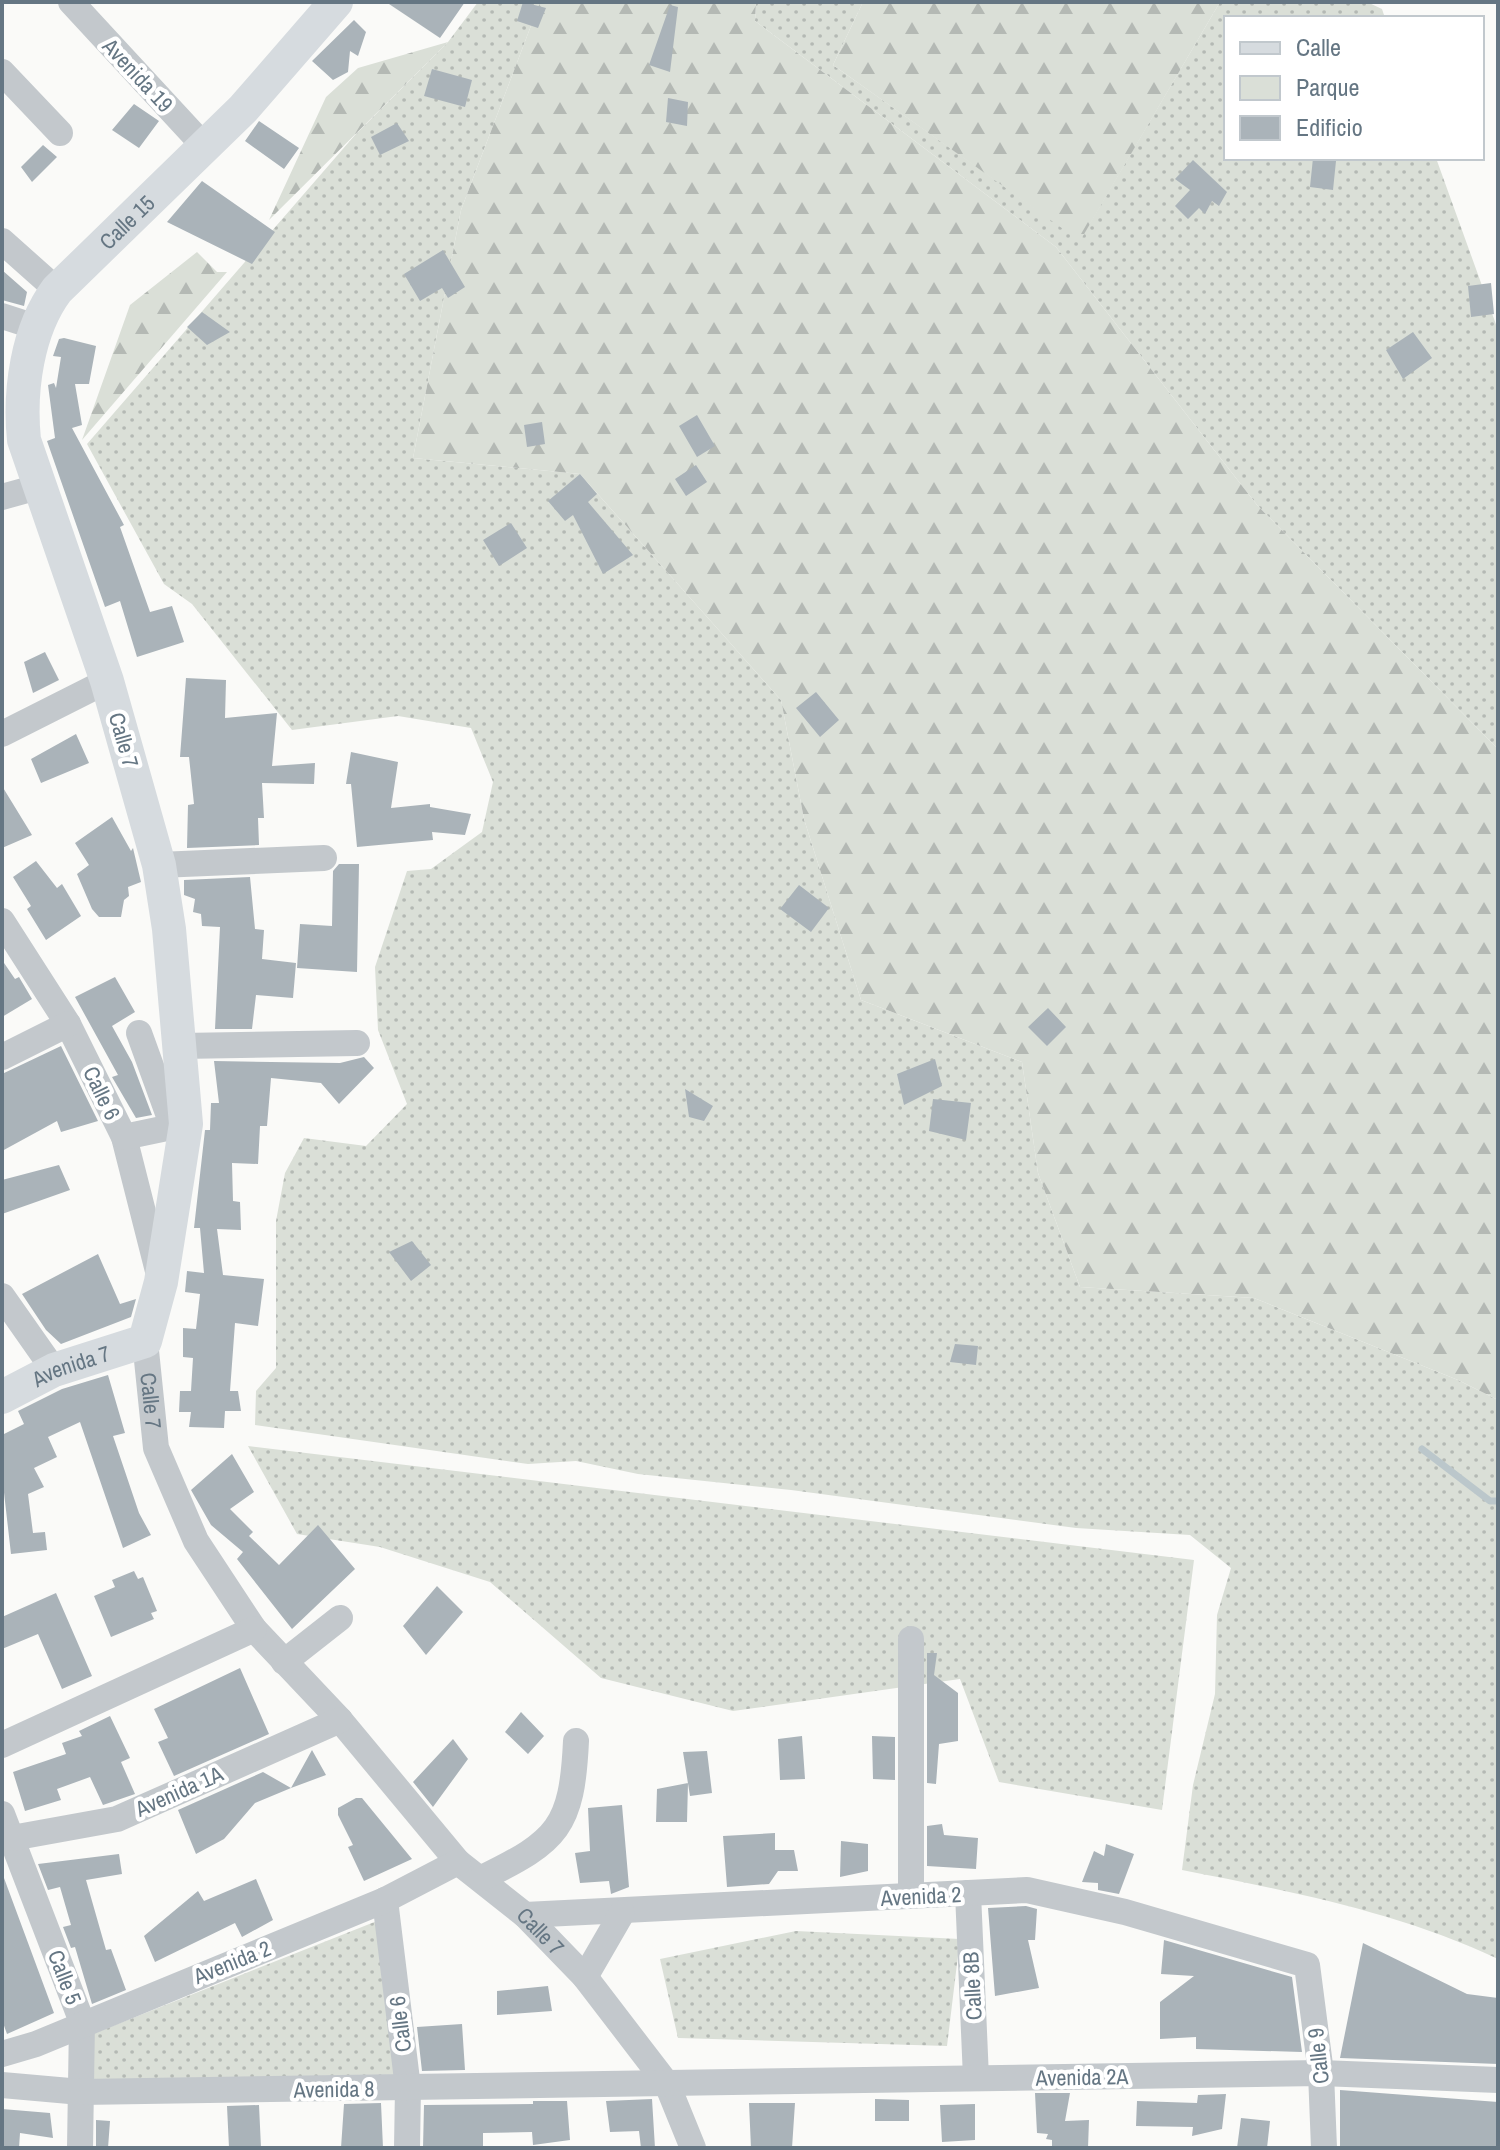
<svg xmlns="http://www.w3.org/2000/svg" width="1500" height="2150" font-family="'Archivo Narrow',sans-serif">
  <defs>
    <pattern id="green-dots" width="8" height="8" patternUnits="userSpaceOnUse" patternTransform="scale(2)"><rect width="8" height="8" fill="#dadfd7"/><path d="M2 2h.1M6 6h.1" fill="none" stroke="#b4b9b4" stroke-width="1.8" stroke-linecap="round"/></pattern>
    <pattern id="forest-firs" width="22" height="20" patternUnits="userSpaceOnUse" patternTransform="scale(2)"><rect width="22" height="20" fill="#dadfd7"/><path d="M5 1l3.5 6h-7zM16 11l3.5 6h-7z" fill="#b4b9b4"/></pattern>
  </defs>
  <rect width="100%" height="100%" fill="#fafaf8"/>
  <path fill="url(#green-dots)" d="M478,2H540L461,210L413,458L580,474L781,700L804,819L861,1000L1022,1062L1038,1173L1080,1287L1254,1298L1458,1380L1498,1400V1959C1399,1912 1289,1891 1182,1870L1193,1785L1215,1694L1217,1615L1231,1568L1190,1535L1076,1528L791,1490L638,1474L576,1461L528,1464L255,1425L256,1391L276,1368V1221L285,1173L304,1138L366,1146L407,1104L378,1030L375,967L407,871L431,869L482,832L493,782L471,728L398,716L292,730L192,604L164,584L87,444L355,135L448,42Z
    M756,2H863L833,65L1080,240L1220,2H1367L1382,9L1385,18H1226V158H1436L1498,330V749L1257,505L1056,247L755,21Z
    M248,1446L1194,1560L1162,1810L999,1782L960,1679L733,1711L601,1678L490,1582L380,1547L297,1534Z
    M377,1921L400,2084L88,2088L90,2035Z
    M796,1931L960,1939L947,2046L678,2038L660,1959Z"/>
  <path fill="url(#forest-firs)" d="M540,2H756L755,21L1056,247L1257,505L1498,749V1400L1458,1380L1254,1298L1080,1287L1038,1173L1022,1062L861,1000L804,819L781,700L580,474L413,458L461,210Z
    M863,2H1220L1080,241L833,65Z
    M448,42L269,220L326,97L358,68Z
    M197,252L217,272H227L82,440L130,305Z"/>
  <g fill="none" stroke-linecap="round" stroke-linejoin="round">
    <path stroke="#bbc7cb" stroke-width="7" d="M1422,1449L1490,1501H1498"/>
  </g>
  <path fill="#aab3b9" d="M386,2H465L440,38Z
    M523,2L546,8L538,28L517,21Z
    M670,5L678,7L670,72L649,65Z
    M354,20L366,32L358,56L350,51L348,72L333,80L312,61Z
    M432,69L472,80L465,107L424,96Z
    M668,98L688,102L687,126L666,122Z
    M134,104L159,121L139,148L112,130Z
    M259,121L299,148L284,169L245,141Z
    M397,123L409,141L380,155L371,137Z
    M43,145L57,157L32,182L21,167Z
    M1313,158L1336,161L1333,190L1310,187Z
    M1193,160L1227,192L1219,206L1212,201L1205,214L1199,208L1188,219L1175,206L1190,190L1175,179Z
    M202,181L275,232L252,264L167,222Z
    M443,250L465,287L448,298L442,288L420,301L404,274Z
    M2,270L27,292L24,306L2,300Z
    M1491,283L1494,314L1471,317L1468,286Z
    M202,312L230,332L207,345L187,327Z
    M1413,332L1432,358L1403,379L1386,350Z
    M64,338L96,346L89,384H75L82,425L72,428L124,525L120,527L150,612L172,606L184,642L137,657L120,601L105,607L47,441L55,438L48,385L54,383L56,388L61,357L53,356L59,339Z
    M697,415L715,446L697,457L679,426Z
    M542,422L545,444L527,447L524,425Z
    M696,465L707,482L686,496L675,479Z
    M580,474L597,494L588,502L633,555L603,574L573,515L565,521L548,501Z
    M511,523L527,548L499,566L483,540Z
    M45,652L59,680L33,693L24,662Z
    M186,678L226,680L225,718L277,713L272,766L315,763L314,784L262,783L264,818H258L259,845L187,848L188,805L194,804L189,757H180Z
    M816,692L839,720L820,737L796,708Z
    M76,734L89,763L41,783L31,759Z
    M351,752L398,762L391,808L430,804V807L471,814L465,835L432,832L433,840L357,847L351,784H346Z
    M2,786L32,835L2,848Z
    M112,817L131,851L133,848L141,882L128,887L129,896L124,900L121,917H99L92,909L77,874L89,865L75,843Z
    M36,861L57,888L62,884L81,916L46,940L27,909L31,906L13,877Z
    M339,864H359L357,972L297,968L300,924L332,926L333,871Z
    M250,877L255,929L264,930L262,959L296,963L293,998L256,995L252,1029H215L220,927L202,926L201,914L193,912L195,899L184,895V880Z
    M799,885L829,908L811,932L780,909Z
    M2,960L15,979L19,977L32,999L2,1017Z
    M115,977L135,1012L112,1026L132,1062L152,1115L136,1118L112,1077L118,1075L75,997Z
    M1048,1008L1066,1027L1047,1046L1028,1027Z
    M61,1046L98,1121L61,1132L57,1121L2,1151V1074Z
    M364,1057L374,1068L339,1104L321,1083L271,1078L267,1126H260L258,1164L232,1163L233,1201L240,1202L241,1230L217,1229L223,1275L264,1279L258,1326L235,1323L230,1391H238L241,1411H225L224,1428L189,1427L191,1412H179L180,1391H191L193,1358L183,1357V1328L196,1329L200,1294L185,1292L187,1271L204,1273L200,1228H194L205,1130H210L211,1103H219L214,1061L340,1063Z
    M935,1059L942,1086L904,1105L897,1074Z
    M685,1089L713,1106L704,1121L689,1117Z
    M933,1099L971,1103L966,1140L929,1131Z
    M59,1165L70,1190L2,1214V1180Z
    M412,1241L431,1265L411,1281L389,1252Z
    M98,1254L120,1304L136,1299L131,1317L61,1344L46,1330L22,1294Z
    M955,1344L978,1346L976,1365L950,1362Z
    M108,1375L125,1433L113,1436L139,1513L151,1535L123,1548L80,1422L48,1437L57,1457L34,1468L44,1487L28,1494L33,1533L45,1532L47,1550L11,1554L2,1475V1435L24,1424L18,1411L62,1389Z
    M232,1454L254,1492L230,1509L253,1532L249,1536L279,1565L318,1525L355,1569L292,1629L237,1559L243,1552L211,1525L191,1490Z
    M134,1571L138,1579L143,1577L157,1611L151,1613L154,1619L111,1637L94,1596L115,1587L112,1580Z
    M437,1586L463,1612L426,1655L403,1626Z
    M56,1593L92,1676L62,1689L38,1634L2,1649V1617Z
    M927,1653H937L934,1675L958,1693V1741L939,1744L936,1784L927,1783Z
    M240,1668L269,1734L174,1776L158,1742L168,1738L154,1709Z
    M521,1712L544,1736L528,1754L505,1732Z
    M110,1716L130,1758L121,1762L135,1794L103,1805L90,1777L57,1789L61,1800L25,1811L13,1772L66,1754L62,1743L82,1736L79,1731Z
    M802,1736L805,1779L780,1780L778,1739Z
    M872,1736L895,1737V1780L873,1779Z
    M453,1739L468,1759L433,1807L413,1782Z
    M312,1750L326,1775L291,1788Z
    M707,1751L712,1793L690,1796L683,1752Z
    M263,1772L291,1788L255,1803L224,1839L196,1854L178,1810Z
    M688,1783L687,1822H656L657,1789Z
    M356,1798H362L412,1859L364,1881L348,1847L353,1845L338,1815V1808Z
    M622,1805L629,1887L611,1894L609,1881L580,1883L575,1853L590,1851L588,1808Z
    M942,1824L944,1835L978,1838L976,1869L927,1866V1826Z
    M775,1833V1850H794L798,1871H778L769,1884L727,1887L723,1836Z
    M841,1841L868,1844V1871L840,1877Z
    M1106,1844L1134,1854L1119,1894L1098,1890V1883L1082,1882L1094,1851L1104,1856Z
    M119,1854L122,1874L86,1880L106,1950L111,1949L126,1990L92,2004L75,1947L71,1948L63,1927L71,1925L60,1887L48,1890L38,1864Z
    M4,1878L54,2013L7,2034L2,2020Z
    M256,1879L273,1920L242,1937L235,1923L155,1962L144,1936L198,1891L204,1901Z
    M1026,1906L1037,1909L1035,1940H1028L1039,1988L995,1996L988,1908Z
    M1164,1940L1292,1977L1302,2052L1196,2049V2037L1160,2039V2002L1194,1976L1161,1974Z
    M1363,1943L1467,1994L1498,1998V2064L1340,2058Z
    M548,1986L552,2011L497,2015V1991Z
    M462,2024L465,2070L422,2071L417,2027Z
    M1340,2090L1498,2102V2148H1340Z
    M1035,2093H1070L1065,2121L1089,2120L1088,2148H1052V2140L1046,2139L1048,2134L1037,2133Z
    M1226,2094L1222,2129L1192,2136L1193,2127L1136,2126L1137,2101L1197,2103L1198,2095Z
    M652,2099L655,2148H641L639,2131L610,2132L606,2101Z
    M875,2099L909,2100V2121H875Z
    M533,2101H567L570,2140L533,2145L532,2132L483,2133V2148H423L424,2105L533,2104Z
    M381,2103L383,2148H341L344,2104Z
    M749,2103H795L792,2148H751Z
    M975,2104V2140L942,2142L940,2105Z
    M259,2105L261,2148H229L227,2106Z
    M2,2109L50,2113L53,2138L20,2133L19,2148H2Z
    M1241,2118L1270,2121L1267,2148H1237Z
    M96,2120L110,2121L108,2148H96Z"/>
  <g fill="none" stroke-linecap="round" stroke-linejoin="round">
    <g stroke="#c3c8cc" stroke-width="26">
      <path d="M71,2L205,147"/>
      <path d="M2,72L60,133"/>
      <path d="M2,241L57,290"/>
      <path d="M2,316L36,327"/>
      <path d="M2,497L38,487"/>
      <path d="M2,734L107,681"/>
      <path d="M159,865L324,858"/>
      <path d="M2,921L68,1024L124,1137L159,1275"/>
      <path d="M139,1033L173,1127"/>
      <path d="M180,1046L357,1043"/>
      <path d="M2,1057L68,1024"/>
      <path d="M124,1137L186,1124"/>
      <path d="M2,1296L54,1370"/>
      <path id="s1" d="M145,1341L156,1448L196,1541L254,1629L340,1720L458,1862L525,1915L585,1977L667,2084L693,2148"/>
      <path d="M911,1639V1896"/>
      <path d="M284,1662L340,1618"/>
      <path d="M2,1745L254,1629"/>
      <path d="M2,1814L82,2022L80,2148"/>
      <path d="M12,1838L117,1819L340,1720"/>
      <path d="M482,1878C558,1841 572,1827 576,1741"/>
      <path d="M968,1893L976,2078"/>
      <path d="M385,1900L408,2088L407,2148"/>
      <path d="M525,1915L1027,1890L1125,1912L1307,1965L1321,2073L1324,2148"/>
      <path d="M585,1977L622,1913"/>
      <path d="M2,2054L36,2044L385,1900L458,1862"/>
      <path d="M2,2085L81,2092L1321,2073L1498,2080"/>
    </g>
    <path stroke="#d6dbdf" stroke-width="34" id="s2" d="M2,1397L54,1370L145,1341L161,1282L186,1124L169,929L159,865L107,681L24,440C19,391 27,330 57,290L243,109L336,2"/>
  </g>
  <g text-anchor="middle" stroke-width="8" stroke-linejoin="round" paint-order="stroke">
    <g font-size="22" fill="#657683" stroke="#fff">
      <text transform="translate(138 75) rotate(47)" y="8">Avenida 19</text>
      <text dy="8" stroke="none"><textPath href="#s2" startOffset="1336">Calle 15</textPath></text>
      <text transform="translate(124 740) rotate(74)" y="8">Calle 7</text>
      <text transform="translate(102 1093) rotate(64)" y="8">Calle 6</text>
      <text dy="8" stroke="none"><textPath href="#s2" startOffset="76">Avenida 7</textPath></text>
      <text dy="8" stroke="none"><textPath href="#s1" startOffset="60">Calle 7</textPath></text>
      <text transform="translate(179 1791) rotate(-24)" y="8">Avenida 1A</text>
      <text transform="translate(921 1896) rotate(-3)" y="8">Avenida 2</text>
      <text dy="8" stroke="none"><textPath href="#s1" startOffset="732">Calle 7</textPath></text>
      <text transform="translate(232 1962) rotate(-22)" y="8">Avenida 2</text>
      <text transform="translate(65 1977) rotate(69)" y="8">Calle 5</text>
      <text transform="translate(972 1986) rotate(-93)" y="8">Calle 8B</text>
      <text transform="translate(400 2024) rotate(-97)" y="8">Calle 6</text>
      <text transform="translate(1318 2056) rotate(-96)" y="8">Calle 9</text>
      <text transform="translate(1082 2077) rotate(-1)" y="8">Avenida 2A</text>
      <text transform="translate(334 2089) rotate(-1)" y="8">Avenida 8</text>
    </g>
  </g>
  <rect width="1500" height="2150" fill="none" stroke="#657683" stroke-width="8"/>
  <rect x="1224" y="16" width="260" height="144" fill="#ffffff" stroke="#c1c8cd" stroke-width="2"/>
  <rect x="1240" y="42" width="40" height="12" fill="#d6dbdf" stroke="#c1c8cd" stroke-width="2"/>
  <text x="1296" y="56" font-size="24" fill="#657683">Calle</text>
  <rect x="1240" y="76" width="40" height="24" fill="#dadfd7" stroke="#c1c8cd" stroke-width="2"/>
  <text x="1296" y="96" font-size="24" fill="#657683">Parque</text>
  <rect x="1240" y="116" width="40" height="24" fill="#aab3b9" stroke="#c1c8cd" stroke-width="2"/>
  <text x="1296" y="136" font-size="24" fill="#657683">Edificio</text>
</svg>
